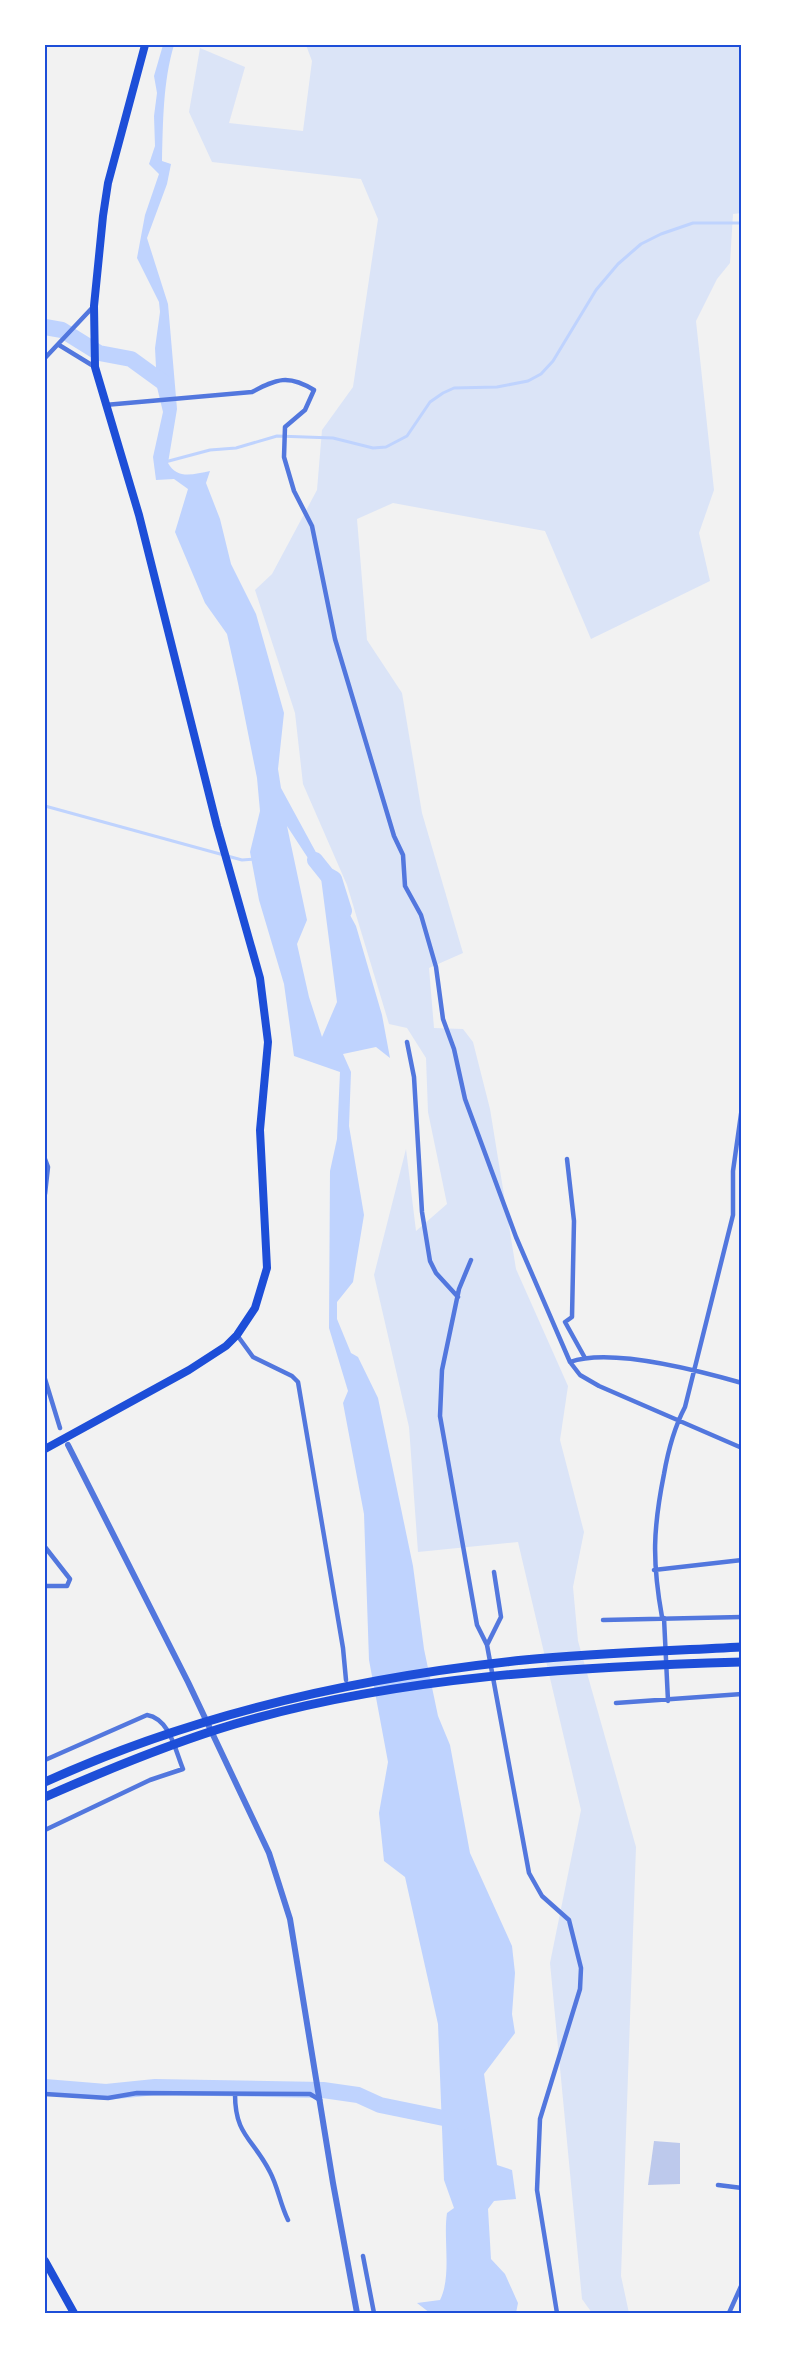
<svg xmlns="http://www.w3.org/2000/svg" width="787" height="2358" font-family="Helvetica,sans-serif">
  <rect width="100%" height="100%" fill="#f2f2f2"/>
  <path fill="#dbe4f7" d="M306,45H742V213L733,214L730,263L717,279L696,321L714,490L699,533L710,581L591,639L545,531L393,503L357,519L367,640L402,693L422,813L463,953L429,968L434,1028L463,1029L473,1042L490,1109L516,1269L568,1386L560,1440L584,1532L573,1587L578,1641L636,1847L621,2276L629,2313H592L582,2299L550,1963L581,1810L518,1542L418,1552L409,1427L374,1275L406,1149L416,1231L447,1204L428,1112L426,1058L407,1028L389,1024L347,885L303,784L295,713L255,590L272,574L317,490L322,430L353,387L378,219L361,179L212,162L189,112L200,48L245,67L229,123L303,131L312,61Z"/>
  <path fill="#bfd3fe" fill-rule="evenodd" d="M163,45H174C163,81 163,123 162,161L171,164L167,184L147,238L168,304L177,409L168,463C177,480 194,474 210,471L206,483L220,519L231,564L256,614L284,713L278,769L281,788L356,926L382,1015L390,1058L376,1047L343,1054L351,1072L349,1126L364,1215L353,1282L337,1302V1319L351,1353L358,1357L378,1398L413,1566L424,1649L438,1716L450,1745L470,1853L512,1946L515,1973L512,2014L515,2033L484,2074L497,2165L512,2170L516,2199L494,2201L488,2209L491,2259L505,2274L518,2303L516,2313H430L417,2303L440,2300C452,2276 443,2239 447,2213L454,2208L444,2180L438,2024L405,1877L384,1861L379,1813L388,1762L369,1660L364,1514L343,1403L348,1391L329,1328L330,1171L337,1139L340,1072L294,1056L284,984L259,900L250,852L260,811L257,778L238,683L227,634L205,603L175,532L188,489L174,479L156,480L153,457L163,412L157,387L155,348L160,312L159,302L137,258L145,215L159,174L149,164L155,146L154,116L157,93L154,76ZM287,826L321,878L337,1002L322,1037L309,997L297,944L307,920Z"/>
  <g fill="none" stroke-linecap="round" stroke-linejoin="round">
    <path stroke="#bfd3fe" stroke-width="3" d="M165,462L210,450L236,448L277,436L333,438L373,448L386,447L407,436L430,402L443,393L454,388L497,387L528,381L541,374L553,361L596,290L618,264L641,244L661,234L693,223H742
      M45,806L242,860L255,859"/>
    <path stroke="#bfd3fe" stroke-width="16" d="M45,327L62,330L99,353L131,359L164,383
      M315,860L327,875L334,879L344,911
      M45,2087L106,2092L155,2087L323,2090L358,2095L380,2105L463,2122"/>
  </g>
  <path fill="#bdc9ec" d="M654,2141L680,2143V2184L648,2185Z"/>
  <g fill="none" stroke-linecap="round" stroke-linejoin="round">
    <path stroke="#5277de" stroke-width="4.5" d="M59,345L95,367
      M45,358L92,308
      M105,405L252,392C277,379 288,374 314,390L305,410L285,427L284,457L294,491L312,526L335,639L394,836L403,855L405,886L421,915L436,967L443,1019L454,1049L465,1099L516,1237L570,1362L580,1375L599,1386L742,1448
      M407,1042L414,1077L422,1212L430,1261L436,1273L458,1297
      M45,1159L48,1167L45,1194
      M567,1159L574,1221L572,1317L565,1322L585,1358
      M471,1260L459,1289L442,1370L440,1416L477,1625L487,1645
      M237,1335L253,1357L292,1376L298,1382L343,1648L346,1680
      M570,1362C611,1347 700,1371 742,1383
      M45,1379L60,1428
      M45,1547L70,1579L67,1586H45
      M654,1570L742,1560
      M494,1572L501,1617L487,1645L529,1873L542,1896L569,1920L581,1968L580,1989L540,2119L537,2190L557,2313
      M662,1617C652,1561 653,1529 664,1474C668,1451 674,1428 685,1407L733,1215V1171L742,1107
      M664,1618L668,1701
      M603,1620L742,1617
      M616,1703L742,1694
      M45,1760L147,1715C170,1719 175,1750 183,1769L150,1780L45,1830
      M45,2094L108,2098L137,2093L310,2094L320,2100
      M235,2094C235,2136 253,2138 270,2172C278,2187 280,2204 288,2220
      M718,2185L742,2188
      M363,2256L374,2313
      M729,2313L742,2284"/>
    <path stroke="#5277de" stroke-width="6" d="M68,1445L188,1682L269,1853L290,1919L333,2183L357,2313"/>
    <path stroke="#1d4ed8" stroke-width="8" d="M45,1449L189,1370L226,1346L237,1335L255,1308L267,1268L260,1130L268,1042L260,978L217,826L139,515L95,367L94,306L103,216L108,183L145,45
      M45,2261L74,2313"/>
    <path stroke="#1d4ed8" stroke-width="9" d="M45,1782C196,1713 359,1677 524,1660C596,1653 669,1651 742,1647
      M45,1797C106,1770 171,1743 235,1724C398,1676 573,1667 742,1662"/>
  </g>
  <rect width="787" height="2358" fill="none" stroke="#ffffff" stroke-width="93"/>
  <rect x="46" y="46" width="694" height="2266" fill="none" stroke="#1d4ed8" stroke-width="2"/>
</svg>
